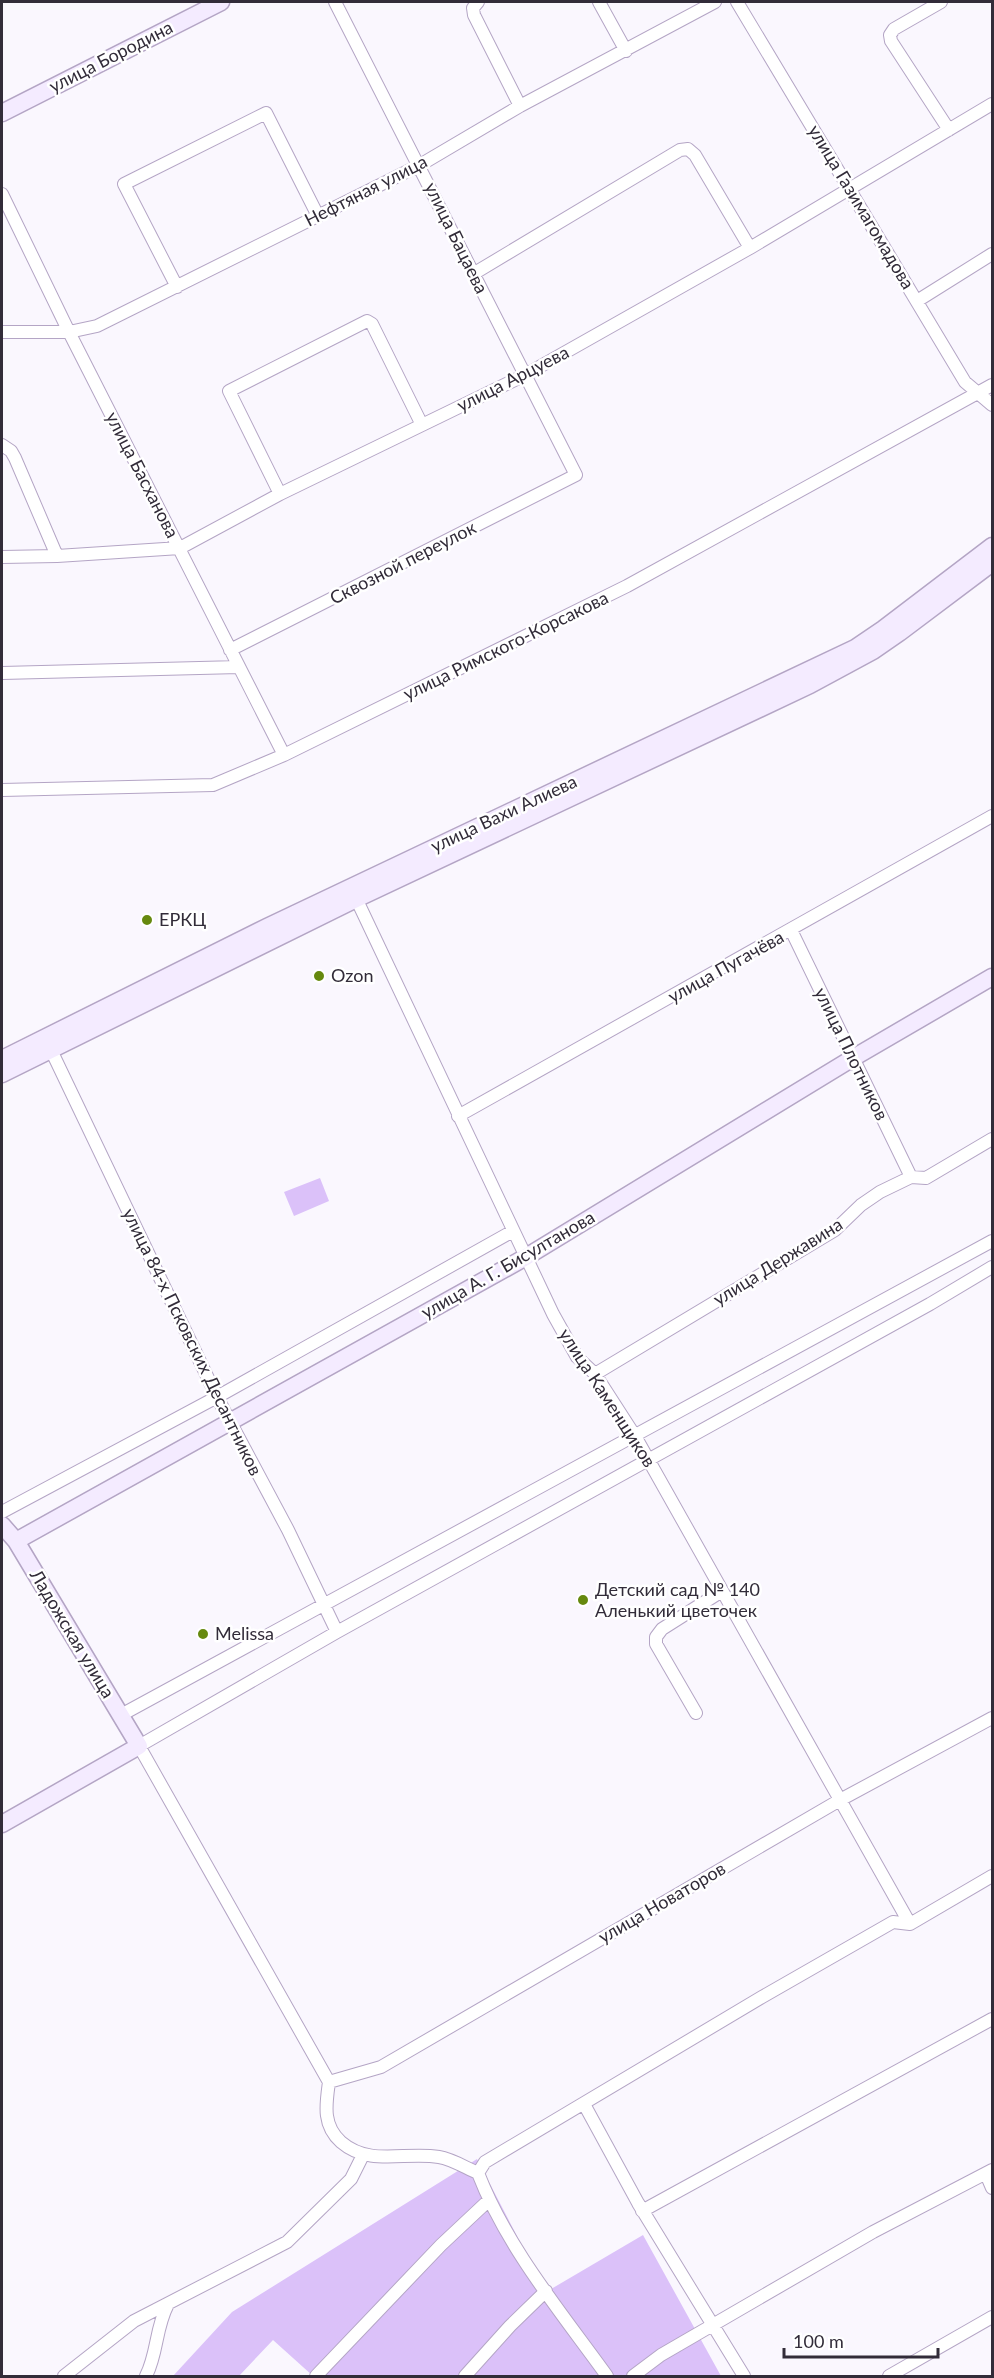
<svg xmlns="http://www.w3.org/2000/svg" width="994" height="2378" font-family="Lato,sans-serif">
  <rect width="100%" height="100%" fill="#faf7fe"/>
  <path fill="#dbc1f9" d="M320,1178L329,1201L294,1216L284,1192Z
    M477,2159L546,2292L643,2235L721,2376H313L273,2340L239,2376H173L232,2312Z"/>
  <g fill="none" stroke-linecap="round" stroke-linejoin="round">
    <defs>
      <path id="street" d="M478,2L473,8L474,15L520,106
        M599,2L626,51
        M737,2L965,382L992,405
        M941,2L894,29L890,35L891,41L949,130
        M2,194L69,332L284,755
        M473,274L680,150L688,149L695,155L750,248
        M177,287L124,184L266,113L318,216
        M917,301L992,254
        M2,332H69L97,326L420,165L520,106L715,2
        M2,445L11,451L15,458L57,556
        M280,494L229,391L367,321L372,324L422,425
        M2,557L57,556L180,548L280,494L525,375L750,248L992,104
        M230,650L576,475L335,2
        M2,673L239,667
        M2,790L213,785L284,755L627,586L992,385
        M354,894L553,1314L577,1357L595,1374L635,1436L910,1924
        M791,930L911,1177
        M51,1050L217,1397L288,1530L337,1632
        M458,1116L992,816
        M595,1374L835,1230L861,1205L880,1192L911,1177L926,1178L992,1139
        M2,1512L217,1397L513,1231
        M696,1713L656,1644V1637L662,1629L722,1591
        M121,1715L992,1241
        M329,2082L381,2067L840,1800L992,1718
        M584,2104L638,2203L744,2376
        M478,2173L485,2162L762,1997L893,1922L910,1924L992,1876
        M986,2174L992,2188
        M642,2211L992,2019
        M64,2376L134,2321L287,2242L351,2179L363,2155
        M146,2376C158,2352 155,2329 168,2304
        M316,2376L441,2245L489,2200
        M465,2376L510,2326L546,2291
        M607,2376C561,2312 507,2248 478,2173C466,2168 452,2159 439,2157C405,2151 370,2167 341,2142C322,2125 326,2104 329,2082L139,1746L337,1632L930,1304L992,1267
        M633,2376L661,2355L873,2232L992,2170
        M889,2376L992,2317"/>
      <path id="secondary" d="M2,113L221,2
        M2,1059L267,927L855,648L883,629L992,546
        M2,1074L356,899L810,685L873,651L899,633L992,563
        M2,1525L16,1541L139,1746L2,1824
        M16,1541L526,1257L853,1058L992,977"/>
    </defs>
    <use href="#street" stroke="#b4a5c5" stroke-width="14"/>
    <use href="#secondary" stroke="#b4a5c5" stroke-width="19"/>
    <use href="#street" stroke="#fff" stroke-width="12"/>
    <use href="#secondary" stroke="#f4ebff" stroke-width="16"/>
  </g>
  <g fill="#66890e" stroke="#fff" stroke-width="2">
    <circle cx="147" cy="920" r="6"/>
    <circle cx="319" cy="976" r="6"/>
    <circle cx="583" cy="1600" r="6"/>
    <circle cx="203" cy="1634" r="6"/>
  </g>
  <g text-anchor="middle" stroke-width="5" stroke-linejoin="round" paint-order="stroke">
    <g font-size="18" fill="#322c39" stroke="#fff">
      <text transform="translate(111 57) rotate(-27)" y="6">улица Бородина</text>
      <text transform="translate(366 191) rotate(-27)" y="6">Нефтяная улица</text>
      <text transform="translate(861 207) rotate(59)" y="6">улица Газимагомадова</text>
      <text transform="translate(456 238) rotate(64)" y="6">улица Бацаева</text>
      <text transform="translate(513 379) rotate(-27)" y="6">улица Арцуева</text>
      <text transform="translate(142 475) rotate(63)" y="6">улица Басханова</text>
      <text transform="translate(403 563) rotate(-27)" y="6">Сквозной переулок</text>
      <text transform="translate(506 646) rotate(-26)" y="6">улица Римского-Корсакова</text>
      <text transform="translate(504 814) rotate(-25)" y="6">улица Вахи Алиева</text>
      <text transform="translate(726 967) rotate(-29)" y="6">улица Пугачёва</text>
      <text transform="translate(851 1054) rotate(64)" y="6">улица Плотников</text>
      <text transform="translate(778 1262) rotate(-32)" y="6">улица Державина</text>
      <text transform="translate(508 1265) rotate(-30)" y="6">улица А. Г. Бисултанова</text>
      <text transform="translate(192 1342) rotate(64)" y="6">улица 84-х Псковских Десантников</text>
      <text transform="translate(607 1398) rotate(57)" y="6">улица Каменщиков</text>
      <text transform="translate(72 1634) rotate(59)" y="6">Ладожская улица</text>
      <text transform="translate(662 1903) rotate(-30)" y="6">улица Новаторов</text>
    </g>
    <g font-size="18" fill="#322c39" stroke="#fff" text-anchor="start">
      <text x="159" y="926">ЕРКЦ</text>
      <text x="331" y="982">Ozon</text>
      <text x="595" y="1596">Детский сад № 140<tspan x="595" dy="21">Аленький цветочек</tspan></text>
      <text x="215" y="1640">Melissa</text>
    </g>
  </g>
  <rect width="994" height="2378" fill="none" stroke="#322c39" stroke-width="6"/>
  <path d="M784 2348v9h154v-9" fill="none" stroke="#322c39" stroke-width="3"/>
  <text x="793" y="2348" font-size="18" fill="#322c39" stroke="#ffffff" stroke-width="4.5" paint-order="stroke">100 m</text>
</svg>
